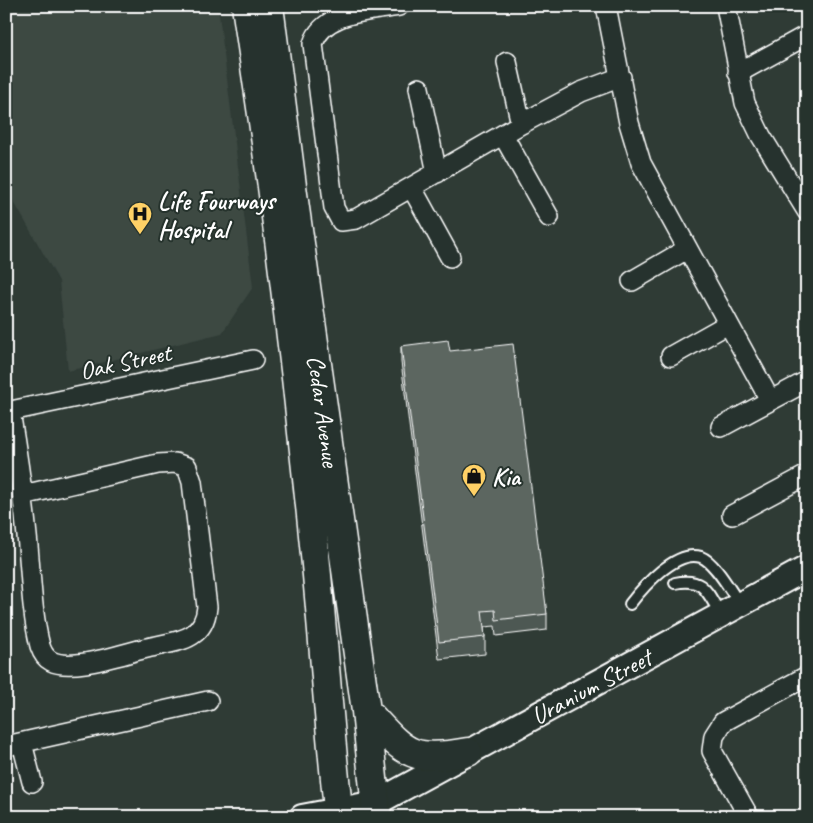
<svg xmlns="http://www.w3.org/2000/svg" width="813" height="823" font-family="Caveat,sans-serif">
  <rect width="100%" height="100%" fill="#2f3b35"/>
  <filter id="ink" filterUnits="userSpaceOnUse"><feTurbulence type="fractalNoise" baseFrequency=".02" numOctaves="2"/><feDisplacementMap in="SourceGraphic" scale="10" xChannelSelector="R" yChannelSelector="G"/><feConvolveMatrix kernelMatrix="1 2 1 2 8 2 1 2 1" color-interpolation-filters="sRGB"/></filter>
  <g filter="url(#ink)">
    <path fill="#3c4842" d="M6,6H218L253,287L222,333L68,371L59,281L6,188Z"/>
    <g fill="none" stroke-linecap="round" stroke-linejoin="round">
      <defs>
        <path id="service" d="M675,583C705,577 707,593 721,615
          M630,604C643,587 676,549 701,557C715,562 731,592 740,604"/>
        <path id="minor" d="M399,6C369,12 323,11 313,44L334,208L341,221L356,219L521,124L581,92L621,77
          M606,6L629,123L641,163L770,400
          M726,6L745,103L761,136L807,211
          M507,62L521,124
          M738,73L807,35
          M419,88L437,173
          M503,135L549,217
          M412,188L450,257
          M632,281L687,249
          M671,356L728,324
          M10,411C17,453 23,494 27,536C31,572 31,610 40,646C42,652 45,658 51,661C72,672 124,653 147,648C175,641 204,642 207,607L192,482L187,467L175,463L158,464L23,495
          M6,412L253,360
          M721,427L807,381
          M732,515L807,475
          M22,743L32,782
          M6,746L208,701
          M749,817L712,751L714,736L723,722L807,676"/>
        <path id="tertiary" d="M302,817L376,803L807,568"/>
        <path id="secondary" d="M246,6C274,189 297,372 315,555C324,642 329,730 339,817
          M269,6L293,194L366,711L377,817
          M366,711C405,752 408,763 468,752"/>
      </defs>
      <use href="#service" stroke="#fff" stroke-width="14"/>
      <use href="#minor" stroke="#fff" stroke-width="22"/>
      <use href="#tertiary" stroke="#fff" stroke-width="28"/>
      <use href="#secondary" stroke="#fff" stroke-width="31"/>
      <use href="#service" stroke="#26332d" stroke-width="10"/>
      <use href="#minor" stroke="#26332d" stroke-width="19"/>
      <use href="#tertiary" stroke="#26332d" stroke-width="24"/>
      <use href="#secondary" stroke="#26332d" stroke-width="28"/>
    </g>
    <path fill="#4e5853" stroke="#fff" d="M401,346L450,351L547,614V630L496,636L495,626L484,627L485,637V654L439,659L401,362Z"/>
    <path fill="#5b6661" stroke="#fff" d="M448,340L450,351L513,344L547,614L496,620L495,610L482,611L485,637L439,642L401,346Z"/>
  </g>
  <defs>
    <symbol id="hospital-pin" viewBox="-11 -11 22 30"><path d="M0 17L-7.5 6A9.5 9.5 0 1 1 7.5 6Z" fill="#ffd166" stroke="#26332d"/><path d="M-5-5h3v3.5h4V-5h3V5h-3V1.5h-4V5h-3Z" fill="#111"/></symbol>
    <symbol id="shop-pin" viewBox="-11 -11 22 30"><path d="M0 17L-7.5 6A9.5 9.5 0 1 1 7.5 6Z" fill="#ffd166" stroke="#26332d"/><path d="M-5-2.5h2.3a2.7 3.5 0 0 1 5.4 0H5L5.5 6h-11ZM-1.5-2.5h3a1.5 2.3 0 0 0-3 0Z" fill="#111"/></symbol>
  </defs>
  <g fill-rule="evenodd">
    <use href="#hospital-pin" x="126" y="200" width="28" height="38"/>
    <use href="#shop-pin" x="460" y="462" width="28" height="38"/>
  </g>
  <g text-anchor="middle" stroke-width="4" stroke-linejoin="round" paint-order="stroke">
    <g font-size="25" font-weight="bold" fill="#fff" stroke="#26332d" text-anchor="start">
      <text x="158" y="209">Life Fourways<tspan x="158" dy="29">Hospital</tspan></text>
      <text x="492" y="485">Kia</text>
    </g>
    <g font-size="25" fill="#fff" stroke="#26332d">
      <text transform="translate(125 361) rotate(-12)" y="9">Oak Street</text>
      <text transform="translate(324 411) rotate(82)" y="9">Cedar Avenue</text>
      <text transform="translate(591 686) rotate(-28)" y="9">Uranium Street</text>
    </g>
  </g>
  <rect width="813" height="823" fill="none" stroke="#26332d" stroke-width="25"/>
  <rect x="12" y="12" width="788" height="798" fill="none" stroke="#fff" stroke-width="2" filter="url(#ink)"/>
</svg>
